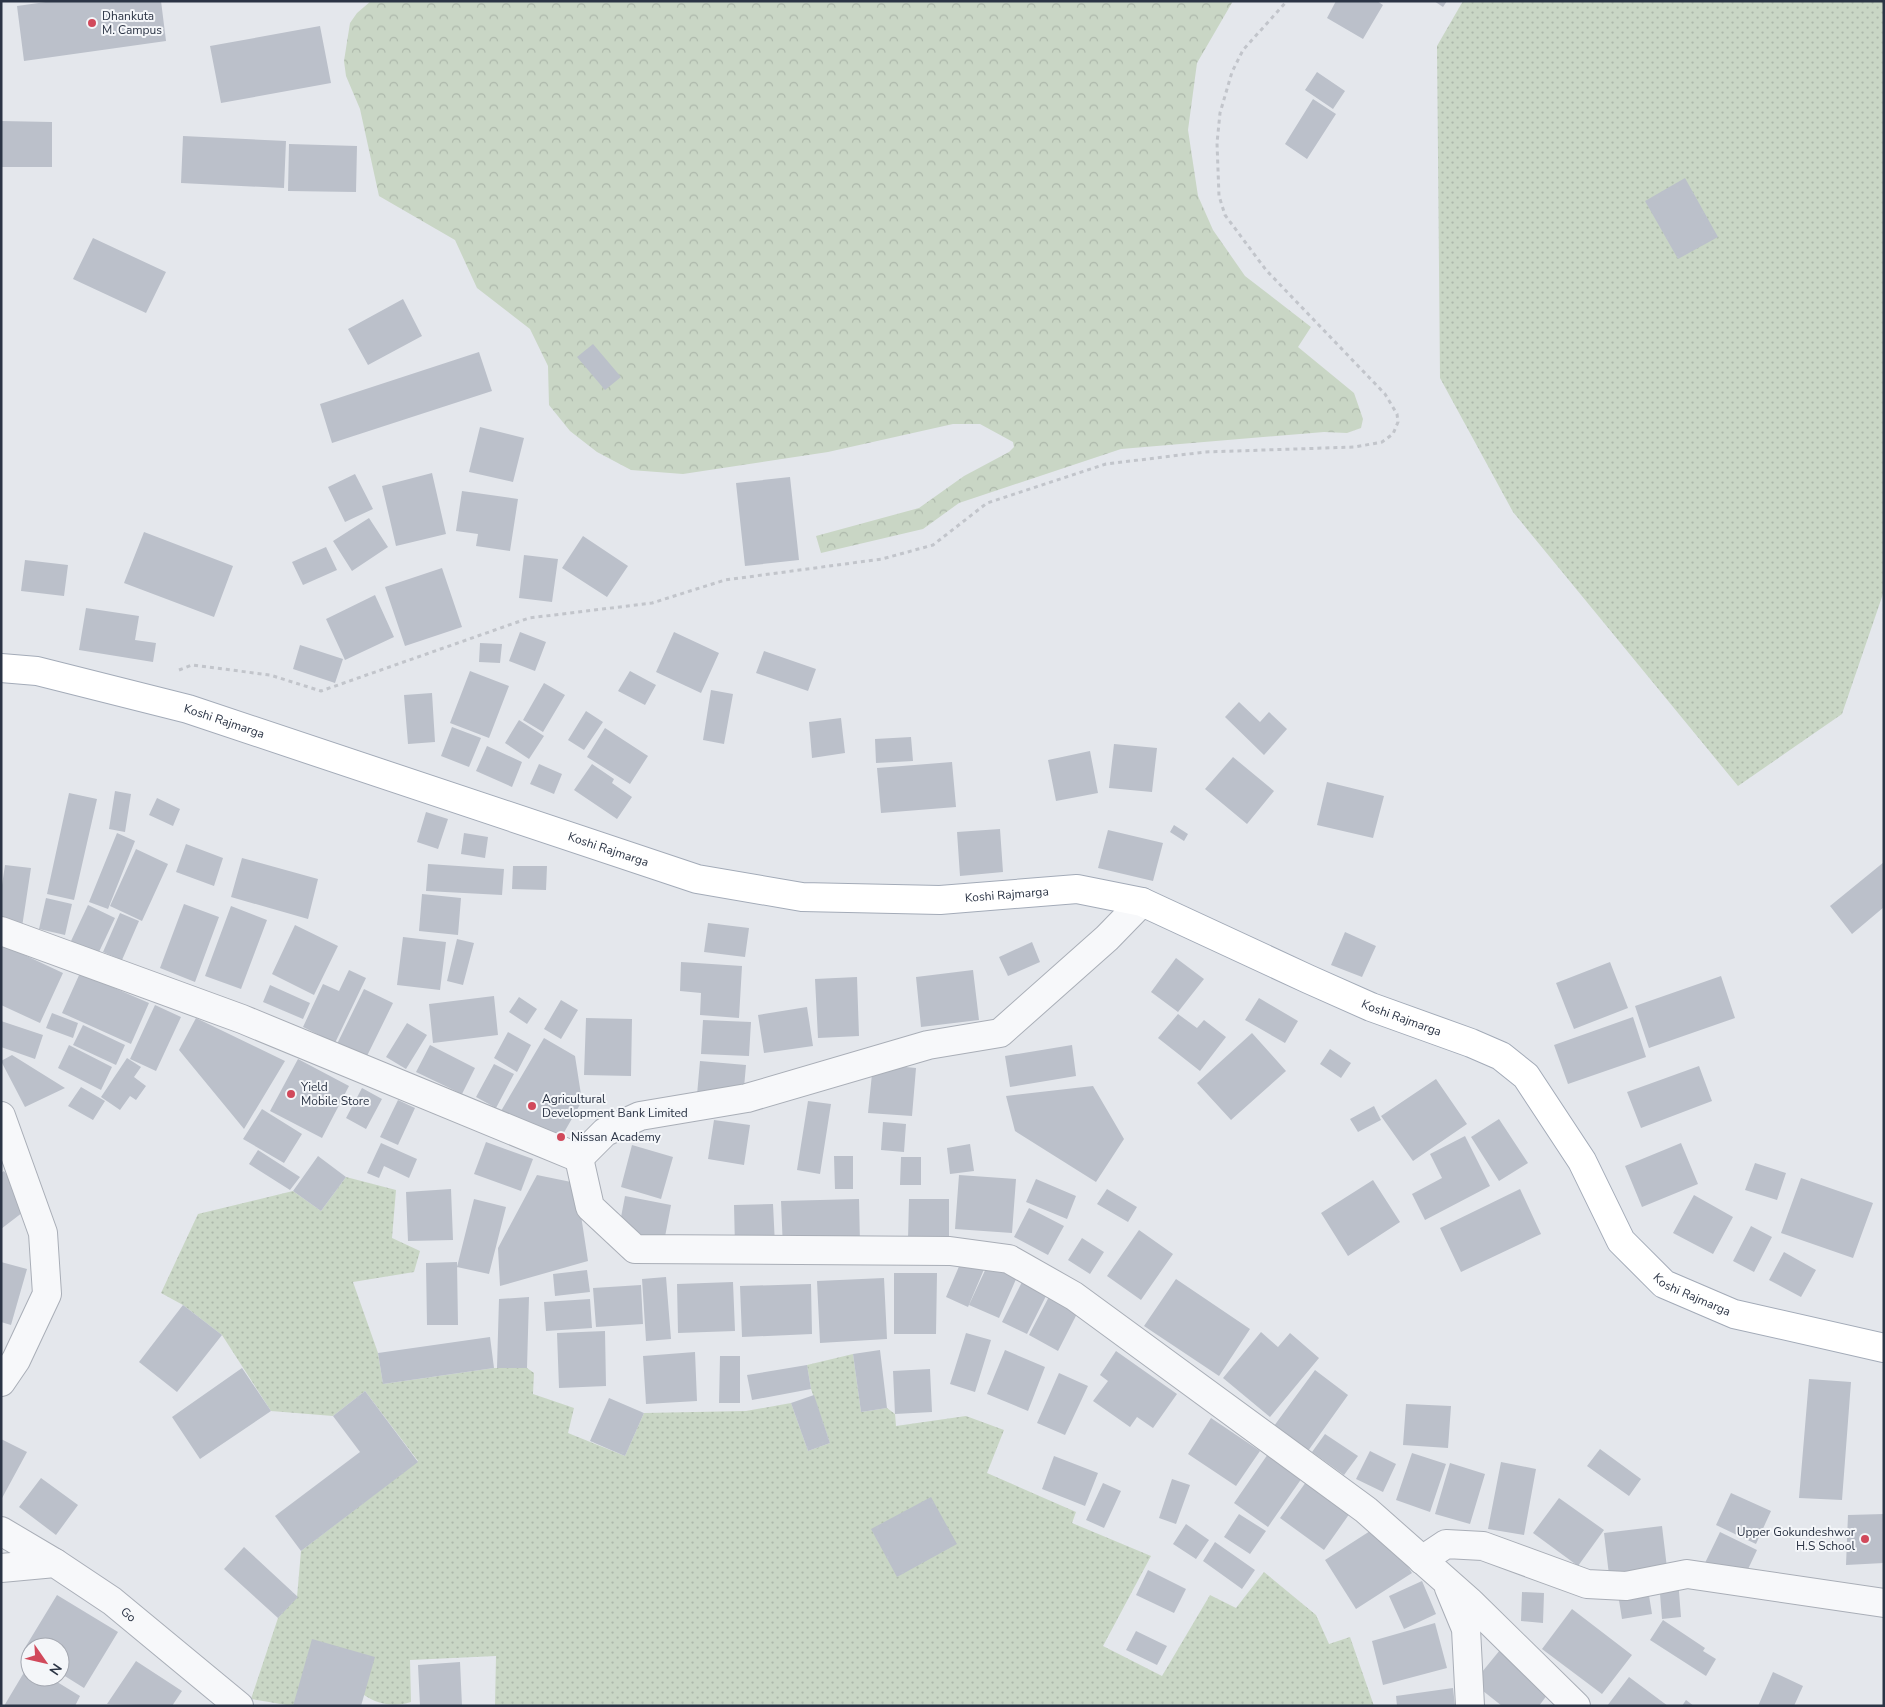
<svg xmlns="http://www.w3.org/2000/svg" width="1885" height="1707" font-family="'Nunito Sans',sans-serif">
  <defs>
    <pattern id="grass-dots" width="8" height="8" patternUnits="userSpaceOnUse" patternTransform="scale(1.25)"><rect width="8" height="8" fill="#c9d6c5"/><path d="M2 2h.1M6 6h.1" fill="none" stroke="#adb8ab" stroke-width="1.8" stroke-linecap="round"/></pattern>
    <pattern id="forest-crowns" width="20" height="18" patternUnits="userSpaceOnUse" patternTransform="scale(1.25)"><rect width="20" height="18" fill="#c9d6c5"/><path d="M2 6a3 3 0 1 1 6 0M12 15a3 3 0 1 1 6 0" fill="none" stroke="#adb8ab"/></pattern>
  </defs>
  <rect width="100%" height="100%" fill="#e4e7ec"/>
  <path fill="url(#grass-dots)" d="M1463,1H1884V591L1842,714L1738,786L1513,512L1440,378L1437,46Z
    M346,1177L396,1190L392,1238L420,1251L414,1272L353,1282L378,1353L383,1384L494,1368H527L534,1373L533,1394L574,1408L568,1433L625,1456L644,1413L746,1411L791,1403L808,1451L830,1443L811,1389L807,1365L853,1354L861,1412L887,1408L895,1414L896,1426L966,1416L1004,1430L987,1473L1076,1512L1072,1523L1151,1556L1103,1646L1162,1676L1210,1595L1236,1608L1264,1572L1316,1615L1329,1644L1350,1637L1374,1706H495L496,1656L410,1660L411,1702C394,1707 379,1705 364,1695L293,1706L251,1699L278,1618L297,1597L301,1551L418,1461L365,1391L333,1416L271,1411L222,1335L183,1305L161,1293L198,1214L293,1191L321,1211Z"/>
  <path fill="url(#forest-crowns)" d="M371,1H1233L1197,63L1188,130L1198,196L1213,230L1245,276L1311,327L1298,347L1354,393L1363,419L1361,428L1347,433L1324,432L1121,449L959,503L923,529L821,553L816,536L919,508L964,476L1009,452L1014,447L1013,442L980,424H953L828,452L683,474L631,470L597,452L570,431L549,405L548,366L530,329L477,288L455,240L379,196L360,109L346,76L344,61L350,23L357,13Z"/>
  <path fill="#bbc0ca" d="M53,1H161L166,41L24,61L17,6Z
    M1336,1H1377L1383,5L1363,39L1327,18Z
    M1434,1H1447L1443,7Z
    M320,26L331,83L221,103L210,46Z
    M1317,72L1345,91L1333,109L1305,90Z
    M1313,99L1336,114L1307,159L1285,144Z
    M1,121L52,122V167H1Z
    M183,136L286,141L284,188L181,183Z
    M289,144L357,146L356,192L288,191Z
    M1685,178L1718,237L1678,259L1645,201Z
    M93,238L166,272L146,313L73,279Z
    M403,299L422,336L368,365L348,329Z
    M593,344L621,377L605,390L577,357Z
    M479,352L492,391L332,443L320,404Z
    M480,427L524,438L513,482L469,472Z
    M432,473L446,534L396,546L382,486Z
    M355,474L373,509L345,522L328,487Z
    M790,477L799,560L745,566L736,483Z
    M462,491L518,499L510,551L476,546L478,534L456,531Z
    M369,518L388,547L352,571L333,541Z
    M144,532L233,566L214,617L124,583Z
    M583,536L628,566L607,597L562,568Z
    M326,547L337,570L303,585L292,562Z
    M524,555L558,559L552,602L519,598Z
    M25,560L68,565L64,596L21,591Z
    M442,568L462,627L405,646L385,587Z
    M375,595L394,637L345,660L326,619Z
    M86,608L139,616L135,640L156,643L153,662L79,650Z
    M520,632L546,642L535,671L509,661Z
    M674,632L719,653L701,693L656,672Z
    M480,643L502,644L500,663L479,662Z
    M300,645L343,659L335,683L293,669Z
    M764,651L816,669L808,691L756,673Z
    M470,671L509,686L489,738L450,723Z
    M630,671L656,685L645,705L618,691Z
    M544,683L565,695L543,732L523,720Z
    M711,690L733,694L724,744L703,740Z
    M432,693L435,742L408,744L404,695Z
    M1239,702L1260,722L1269,712L1287,729L1264,755L1225,717Z
    M586,711L603,722L584,750L568,740Z
    M841,718L845,753L812,758L809,722Z
    M519,720L544,736L529,759L505,743Z
    M452,727L481,738L469,767L441,756Z
    M605,728L648,756L630,784L587,757Z
    M911,737L913,761L876,763L875,739Z
    M1114,744L1157,748L1152,792L1109,788Z
    M487,746L522,762L512,787L476,771Z
    M1090,751L1098,793L1056,801L1048,760Z
    M1233,757L1274,791L1247,824L1205,789Z
    M952,762L956,807L881,813L877,768Z
    M539,764L562,774L554,794L530,784Z
    M592,764L614,779L612,783L632,797L617,819L574,790Z
    M1327,782L1384,796L1373,838L1317,825Z
    M115,791L131,794L125,832L109,829Z
    M69,793L97,799L74,900L47,894Z
    M157,798L180,809L173,826L149,815Z
    M426,812L448,819L438,849L417,842Z
    M1174,825L1188,834L1184,841L1170,832Z
    M1000,829L1003,872L960,876L957,832Z
    M1108,830L1163,843L1153,881L1098,868Z
    M117,833L135,841L108,909L89,902Z
    M464,833L488,837L485,858L461,854Z
    M186,844L223,858L214,886L176,872Z
    M136,849L168,864L142,921L110,906Z
    M242,858L318,879L308,919L231,897Z
    M1884,862V907L1852,934L1830,906Z
    M428,864L504,869L502,895L426,891Z
    M5,865L31,868L22,927L1,924V892Z
    M513,866H547L546,890L512,889Z
    M422,894L461,898L458,935L419,931Z
    M46,898L72,904L65,935L39,929Z
    M184,904L219,917L195,982L160,968Z
    M88,905L115,918L98,954L71,941Z
    M231,906L267,920L241,989L205,976Z
    M120,913L139,921L122,960L103,952Z
    M708,923L749,928L745,957L704,952Z
    M295,925L338,946L314,995L272,974Z
    M1345,932L1376,946L1362,977L1331,965Z
    M403,937L446,942L440,990L397,985Z
    M457,939L474,943L463,985L447,981Z
    M1032,942L1040,962L1008,976L999,957Z
    M1,944L63,973L40,1023L1,1005Z
    M1176,958L1204,979L1178,1012L1151,992Z
    M681,962L742,966L739,1018L700,1015L701,993L680,991Z
    M1610,962L1628,1008L1574,1029L1556,983Z
    M349,970L366,978L335,1043L303,1027L323,984L339,991Z
    M973,970L979,1020L921,1027L916,977Z
    M80,973L149,1003L131,1044L62,1013Z
    M1721,976L1735,1018L1649,1048L1635,1006Z
    M857,977L859,1036L818,1038L815,979Z
    M270,985L310,1003L303,1019L263,1002Z
    M364,989L393,1003L366,1058L337,1044Z
    M494,996L498,1035L433,1043L429,1004Z
    M519,997L537,1009L527,1024L509,1012Z
    M1259,998L1298,1021L1285,1043L1245,1020Z
    M561,1000L578,1010L561,1039L544,1029Z
    M155,1005L181,1017L156,1071L130,1059Z
    M807,1007L813,1046L764,1053L758,1015Z
    M52,1013L78,1023L73,1038L46,1028Z
    M1178,1014L1197,1028L1204,1020L1226,1037L1200,1071L1158,1038Z
    M1633,1017L1646,1057L1568,1084L1554,1045Z
    M196,1018L285,1061L244,1129L179,1050Z
    M586,1018L632,1019L631,1076L584,1075Z
    M703,1020L751,1022L749,1056L701,1054Z
    M1,1021L43,1035L35,1059L1,1047Z
    M407,1023L427,1035L406,1069L386,1057Z
    M83,1025L125,1045L116,1065L73,1045Z
    M508,1032L531,1045L517,1072L494,1058Z
    M1252,1033L1286,1071L1231,1120L1197,1083Z
    M544,1038L575,1056L582,1101L558,1143L501,1111Z
    M69,1045L112,1067L101,1090L58,1068Z
    M430,1045L475,1068L462,1094L416,1072Z
    M1072,1045L1076,1076L1010,1087L1005,1056Z
    M1330,1049L1351,1063L1341,1078L1320,1064Z
    M12,1055L65,1088L25,1107L1,1061Z
    M127,1058L141,1067L134,1077L146,1086L136,1100L130,1096L120,1110L101,1097Z
    M298,1059L349,1086L322,1138L270,1111Z
    M700,1061L746,1065L743,1099L697,1095Z
    M494,1064L514,1074L496,1108L476,1097Z
    M873,1064L916,1068L912,1116L868,1113Z
    M1699,1066L1712,1101L1641,1128L1627,1092Z
    M1436,1079L1467,1124L1413,1161L1381,1116Z
    M1093,1086L1124,1139L1096,1182L1015,1131L1006,1096Z
    M81,1087L105,1101L93,1120L68,1106Z
    M362,1088L382,1099L366,1129L346,1118Z
    M398,1100L415,1108L398,1145L380,1137Z
    M808,1101L831,1104L820,1174L797,1170Z
    M1374,1106L1381,1120L1358,1132L1350,1119Z
    M262,1109L302,1134L284,1163L243,1139Z
    M1499,1119L1528,1163L1499,1181L1471,1137Z
    M714,1120L750,1125L744,1165L708,1159Z
    M883,1122L906,1124L904,1152L881,1150Z
    M1465,1136L1490,1186L1425,1220L1412,1194L1442,1178L1430,1154Z
    M486,1142L533,1159L521,1191L474,1174Z
    M381,1143L417,1159L409,1178L384,1166L379,1178L367,1173Z
    M1681,1143L1698,1184L1642,1207L1625,1166Z
    M970,1144L974,1171L950,1174L947,1148Z
    M632,1145L673,1157L661,1199L621,1187Z
    M258,1150L300,1177L290,1190L249,1164Z
    M318,1156L346,1177L321,1211L293,1191Z
    M834,1156H853V1189H835Z
    M901,1157H921V1185H900Z
    M1755,1163L1786,1173L1777,1200L1745,1190Z
    M4,1171L31,1206L1,1229V1173Z
    M537,1175L576,1183L588,1261L500,1286L498,1248Z
    M959,1175L1016,1179L1012,1233L955,1229Z
    M1801,1178L1873,1203L1853,1258L1781,1233Z
    M1036,1179L1076,1196L1067,1219L1026,1202Z
    M1373,1180L1400,1222L1348,1256L1321,1213Z
    M451,1189L453,1240L408,1241L406,1192Z
    M1107,1189L1137,1207L1128,1222L1097,1204Z
    M1520,1189L1541,1234L1461,1272L1440,1228Z
    M1694,1195L1733,1217L1713,1254L1673,1233Z
    M625,1196L671,1205L664,1242L618,1233Z
    M474,1199L506,1207L489,1274L457,1267Z
    M859,1199L860,1244L783,1249L781,1201Z
    M909,1199H949V1239H908Z
    M773,1204L775,1245L735,1247L734,1205Z
    M1029,1208L1064,1226L1048,1255L1014,1237Z
    M1751,1226L1772,1237L1754,1272L1733,1261Z
    M1139,1230L1173,1254L1141,1300L1107,1276Z
    M1082,1238L1104,1252L1090,1274L1068,1260Z
    M1784,1252L1816,1270L1801,1297L1769,1280Z
    M963,1257L985,1267L968,1307L946,1297Z
    M1,1262L27,1269L11,1325L1,1322Z
    M457,1262L458,1325H427L426,1263Z
    M988,1264L1017,1277L999,1318L969,1305Z
    M587,1270L590,1292L555,1296L553,1274Z
    M894,1273H937L936,1334H894Z
    M1025,1276L1050,1288L1027,1334L1002,1322Z
    M666,1277L671,1339L646,1341L642,1279Z
    M884,1278L887,1339L820,1343L817,1281Z
    M1176,1279L1250,1329L1219,1376L1144,1326Z
    M733,1282L735,1331L678,1333L677,1284Z
    M811,1284L812,1334L742,1337L740,1286Z
    M641,1285L643,1324L596,1327L593,1288Z
    M1053,1289L1082,1304L1058,1351L1029,1335Z
    M529,1297L527,1368H497L499,1299Z
    M590,1299L592,1328L546,1331L544,1302Z
    M183,1305L222,1335L177,1392L139,1362Z
    M605,1331L606,1386L559,1388L557,1333Z
    M1261,1332L1278,1347L1290,1333L1319,1358L1270,1417L1223,1378Z
    M966,1333L991,1340L975,1392L950,1384Z
    M490,1337L494,1368L383,1384L378,1353Z
    M880,1350L887,1408L861,1412L853,1354Z
    M1005,1350L1045,1367L1028,1411L987,1394Z
    M1116,1351L1177,1394L1153,1428L1137,1417L1130,1427L1093,1401L1108,1381L1100,1375Z
    M695,1352L697,1401L646,1404L643,1356Z
    M720,1356H740V1403H719Z
    M807,1365L811,1389L752,1400L747,1375Z
    M242,1368L271,1411L200,1459L172,1417Z
    M930,1369L932,1412L895,1414L893,1371Z
    M1315,1370L1348,1395L1308,1451L1274,1426Z
    M1059,1373L1088,1386L1065,1435L1037,1423Z
    M1809,1379L1851,1382L1842,1500L1799,1498Z
    M365,1391L418,1462L301,1551L275,1516L360,1452L333,1416Z
    M814,1395L830,1443L808,1451L791,1403Z
    M609,1398L644,1413L625,1456L590,1441Z
    M1406,1404L1451,1406L1448,1448L1403,1445Z
    M1211,1418L1260,1451L1236,1486L1188,1454Z
    M1325,1434L1358,1456L1344,1475L1312,1452Z
    M1,1439L27,1452L1,1500Z
    M1600,1449L1641,1479L1629,1496L1587,1466Z
    M1370,1451L1396,1464L1383,1492L1356,1479Z
    M1412,1453L1446,1464L1430,1512L1396,1500Z
    M1268,1454L1302,1478L1268,1527L1234,1503Z
    M1054,1456L1098,1473L1085,1506L1042,1489Z
    M1501,1462L1536,1469L1524,1535L1488,1529Z
    M1450,1463L1485,1474L1470,1524L1435,1514Z
    M41,1478L78,1505L56,1535L19,1507Z
    M1172,1479L1190,1485L1176,1524L1159,1518Z
    M1306,1482L1350,1513L1324,1550L1280,1518Z
    M1103,1483L1121,1491L1104,1528L1086,1520Z
    M1731,1493L1771,1511L1756,1544L1716,1525Z
    M931,1497L957,1544L897,1577L871,1529Z
    M1559,1498L1604,1530L1578,1566L1533,1533Z
    M1239,1514L1266,1531L1250,1554L1224,1537Z
    M1884,1514V1563L1846,1565L1848,1515Z
    M1186,1524L1209,1540L1196,1559L1173,1544Z
    M1381,1524L1412,1573L1356,1609L1325,1560Z
    M1662,1526L1667,1568L1609,1575L1604,1533Z
    M1720,1532L1757,1550L1742,1582L1704,1565Z
    M1215,1542L1255,1570L1242,1589L1203,1561Z
    M244,1547L298,1597L278,1618L224,1569Z
    M1148,1570L1186,1589L1174,1613L1136,1595Z
    M1678,1579L1681,1617L1662,1619L1659,1581Z
    M1422,1581L1436,1614L1404,1629L1389,1596Z
    M1647,1583L1652,1614L1622,1619L1617,1588Z
    M1522,1592L1544,1593L1543,1623L1521,1621Z
    M57,1595L118,1632L84,1688L60,1673V1647H30V1656L23,1651Z
    M1572,1609L1632,1655L1602,1694L1542,1649Z
    M1663,1620L1705,1648L1703,1651L1716,1659L1706,1676L1650,1640Z
    M1435,1623L1447,1668L1383,1685L1372,1641Z
    M1136,1631L1167,1646L1157,1665L1126,1650Z
    M312,1639L375,1657L361,1706H293Z
    M1500,1650L1550,1691L1539,1706H1502L1473,1683Z
    M136,1661L182,1691L172,1706L107,1704Z
    M460,1662L462,1706H420L418,1665Z
    M29,1664L30,1677H49L80,1696L75,1706H4Z
    M1773,1672L1803,1686L1794,1706H1758Z
    M1629,1677L1668,1706H1607Z
    M1453,1688L1455,1706H1397L1396,1696Z
    M1686,1700L1694,1706H1682Z"/>
  <g fill="none" stroke-linecap="round" stroke-linejoin="round">
    <defs>
      <g id="minor">
        <path d="M1,931L242,1019L579,1158L590,1207L635,1249L950,1251L1009,1259L1074,1296L1366,1510L1470,1602L1576,1706"/>
        <path d="M1,1116L43,1233L47,1294L16,1360L1,1382"/>
        <path d="M579,1158L605,1132L640,1116L747,1098L928,1045L1000,1033L1107,938L1142,902"/>
        <path d="M1,1531L55,1563"/>
        <path d="M1422,1560L1446,1544L1483,1546L1587,1584L1626,1586L1687,1574L1884,1603"/>
        <path id="s1" d="M1,1568L55,1563L112,1601L239,1706"/>
        <path d="M1449,1588L1466,1629L1470,1706"/>
      </g>
      <g id="major">
        <path id="s2" d="M1,668L37,671L188,709L697,879L802,897L940,900L1077,889L1142,902L1308,979L1371,1007L1471,1043L1501,1056L1526,1076L1582,1161L1621,1241L1664,1284L1734,1314L1884,1348"/>
      </g>
    </defs>
    <use href="#minor" stroke="#a9aeb7" stroke-width="30"/>
    <use href="#major" stroke="#a3abb8" stroke-width="30"/>
    <path stroke="#c2c5cb" stroke-width="3" stroke-dasharray="4 4" stroke-linecap="butt" d="M179,670L192,665L270,675L321,691L529,618L652,603L725,580L882,559L933,545L987,503L1106,464L1205,452L1355,447L1382,442L1393,434L1398,422L1397,414L1385,394L1266,270L1225,215L1219,196L1217,143L1220,113L1232,72L1243,50L1287,1"/>
    <use href="#minor" stroke="#f7f8fa" stroke-width="28"/>
    <use href="#major" stroke="#fff" stroke-width="28"/>
  </g>
  <g fill="#d1495b" stroke="#f4f6f9" stroke-width="2">
    <circle cx="92" cy="23" r="5"/>
    <circle cx="291" cy="1094" r="5"/>
    <circle cx="532" cy="1106" r="5"/>
    <circle cx="561" cy="1137" r="5"/>
    <circle cx="1865" cy="1539" r="5"/>
  </g>
  <g text-anchor="middle" stroke-width="4" stroke-linejoin="round" paint-order="stroke">
    <g font-size="12" fill="#2b3445" stroke="#f4f6f9" text-anchor="start">
      <text x="102" y="20">Dhankuta<tspan x="102" dy="14">M. Campus</tspan></text>
      <text x="301" y="1091">Yield<tspan x="301" dy="14">Mobile Store</tspan></text>
      <text x="542" y="1103">Agricultural<tspan x="542" dy="14">Development Bank Limited</tspan></text>
      <text x="571" y="1141">Nissan Academy</text>
      <text x="1855" y="1536" text-anchor="end">Upper Gokundeshwor<tspan x="1855" dy="14">H.S School</tspan></text>
    </g>
    <g font-size="12" fill="#2b3445" stroke="#f4f6f9">
      <text dy="4" stroke="none"><textPath href="#s2" startOffset="230">Koshi Rajmarga</textPath></text>
      <text dy="4" stroke="none"><textPath href="#s2" startOffset="635">Koshi Rajmarga</textPath></text>
      <text dy="4" stroke="none"><textPath href="#s2" startOffset="1040">Koshi Rajmarga</textPath></text>
      <text dy="4" stroke="none"><textPath href="#s2" startOffset="1461">Koshi Rajmarga</textPath></text>
      <text dy="4" stroke="none"><textPath href="#s2" startOffset="1881">Koshi Rajmarga</textPath></text>
      <text dy="4" stroke="none"><textPath href="#s1" startOffset="144">Go</textPath></text>
    </g>
  </g>
  <rect width="1885" height="1707" fill="none" stroke="#2b3445" stroke-width="5"/>
  <g transform="translate(45 1662) rotate(124)"><circle r="24" fill="#f4f6f9" stroke="#a4a8b1"/>
  <path d="M0-4L9 19L0 12L-9 19Z" fill="#d1495b"/>
  <text y="-8" font-size="14" font-weight="bold" text-anchor="middle" fill="#2b3445">N</text>
  </g>
</svg>
